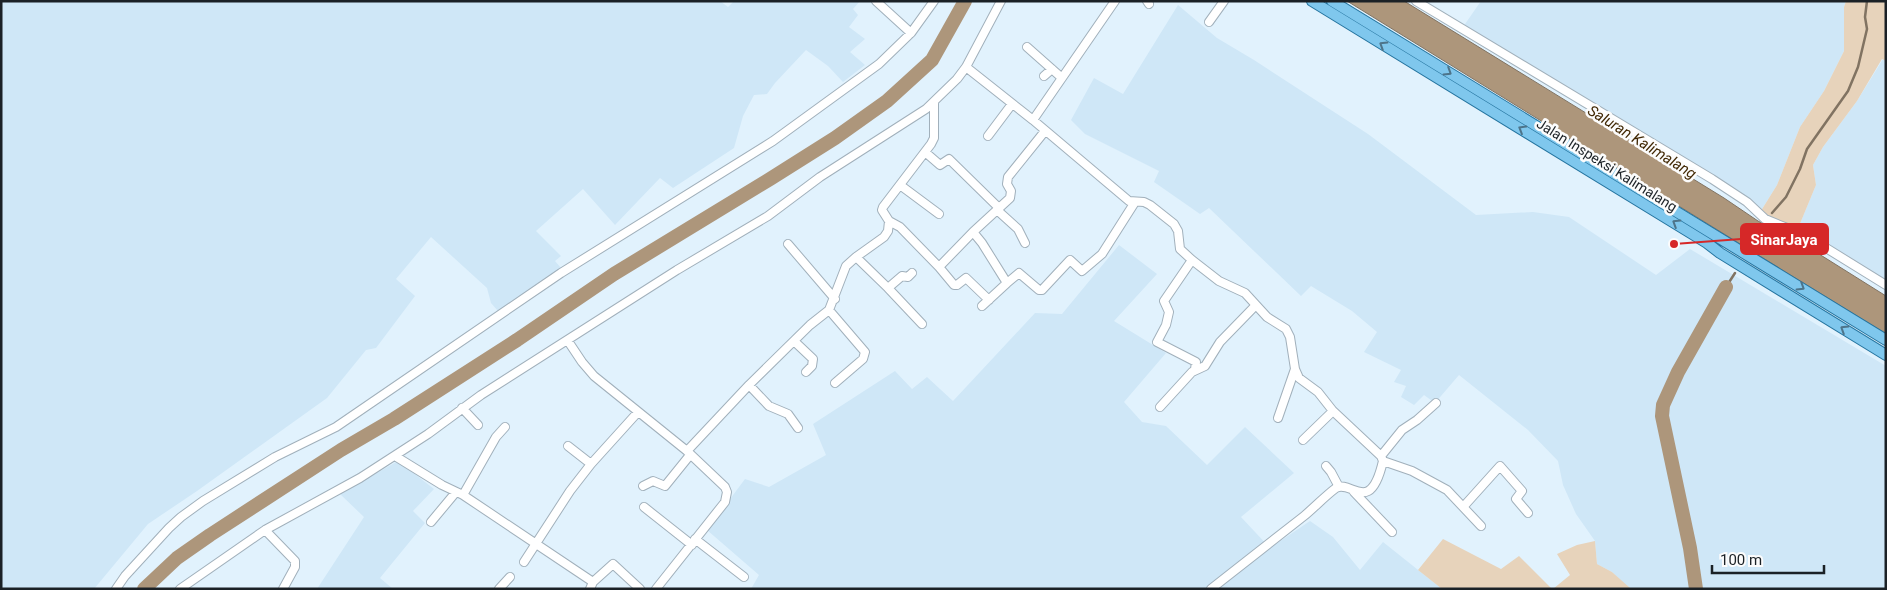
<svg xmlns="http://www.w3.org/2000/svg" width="1887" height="590" font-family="Roboto,sans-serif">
  <rect width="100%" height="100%" fill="#e1f2fd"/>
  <path fill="#cfe7f7" d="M1,1H720L728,7L734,1H860L853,9L858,15L849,27L865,39L850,52L865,65L843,82L828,66L806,50L775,83L767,94L754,95L743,116L734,148L673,188L660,178L615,225L583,189L536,231L561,256L555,261L561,268L498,311L491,303L487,288L431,237L396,279L415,296L376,348L366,350L327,398L197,491L148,524L94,589H1Z
    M1481,1H1846L1844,7V51L1824,91L1800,127L1777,185L1759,214L1463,27Z
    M1178,5L1217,38L1254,60L1368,134L1476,215L1533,212L1569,217L1656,275L1690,249L1886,366V589H1629L1612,572L1597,564L1595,541L1576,514L1563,485L1558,461L1528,430L1459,375L1435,403L1424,395L1414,405L1401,397L1406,386L1394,382L1401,370L1364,352L1377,332L1352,311L1311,286L1301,296L1209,208L1200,214L1154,182L1159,171L1085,134L1071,120L1094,78L1123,94Z
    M1883,59L1886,61V288L1797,231L1816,185L1813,165L1823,147L1857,101Z
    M1119,245L1157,274L1114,321L1166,353L1124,402L1142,422L1166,426L1207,465L1245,427L1294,473L1241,517L1270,548L1310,521L1333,537L1360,570L1383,542L1442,589H751L759,575L707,530L745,479L769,487L826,455L813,424L895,371L912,389L927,377L953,401L1035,313L1062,314Z
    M398,461L434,489L413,511L425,523L380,578L393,589H317L364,517L340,494Z"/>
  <path fill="#e7d3bb" d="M1846,1H1886V61L1882,59L1857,101L1823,147L1813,165L1816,185L1797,231L1759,214L1777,185L1800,127L1824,91L1844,51V7Z
    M1443,539L1501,569L1519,556L1552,589H1442L1418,570Z
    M1595,541L1597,564L1612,572L1630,588L1553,589L1570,575L1557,554L1577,545Z"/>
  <path fill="#ad967b" stroke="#817362" d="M1347,1H1404L1724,198L1758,221L1819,254L1886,296V334Z"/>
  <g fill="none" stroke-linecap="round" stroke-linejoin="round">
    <path stroke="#817362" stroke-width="2.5" d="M1772,213L1786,197L1800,169L1807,149L1848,91L1858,67L1867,29L1865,17L1867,1
      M1726,287L1735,273"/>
    <path stroke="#ad967b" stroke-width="14" d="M144,589L177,558L210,535L341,450L394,419L517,340L614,274L770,179L835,138L887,101L932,60L965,1
      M1696,589L1690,548L1662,416L1663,405L1678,372L1726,287"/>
    <defs>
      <path id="minor" d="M876,1L911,33
        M1147,1L1149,4
        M1416,1L1712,179L1747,202L1765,219L1797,232L1818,243L1886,285
        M1209,22L1224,1
        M1027,47L1062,78
        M966,67L1033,120L1129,201L1144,202L1150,205L1174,224L1178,231L1180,249L1192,260L1219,281L1245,293L1267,317L1286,329L1290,337L1295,369L1299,378L1318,392L1333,411L1381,456L1383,461C1370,517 1351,479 1336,488C1325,496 1315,507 1304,516C1273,540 1242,565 1211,589
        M1044,76L1052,69
        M1033,120L1115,1
        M988,136L1012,104
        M925,152L940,165L949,159L999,208
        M900,185L939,214
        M997,210L1018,229L1025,243
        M889,221L900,227L939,267L973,232L1010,198L1011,191L1007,184L1008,177L1045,131
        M973,232L982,243L1007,283L982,306
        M788,244L835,299
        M856,257L888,288L922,324
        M1192,260L1164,301L1169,312L1166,325L1157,342L1196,362L1195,369
        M939,267L954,285H957L966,278L989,300
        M1007,283L1019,273L1039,290H1042L1070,260L1082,271L1102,254L1135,202
        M888,288L902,276L908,277L912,273
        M829,310L865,352L863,359L835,383
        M568,341L582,362L594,376L687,451L725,487L727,492L725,502L656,589
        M794,341L813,359L812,366L806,372
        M749,385L769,406L788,414L798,428
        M1160,407L1192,372L1205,366L1220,342L1256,305
        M462,408L478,425
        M1278,418L1295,369
        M1303,440L1333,411
        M568,446L591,464
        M687,451L749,385L810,325L829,310L846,266L856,257L884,237L888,231L889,221L882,210L883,207L931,144L934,138V103
        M395,456L442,485L463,495L593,582L590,589
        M1381,456L1402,430L1417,420L1436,403
        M1383,461L1412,471L1447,490L1481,526
        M1326,466L1331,472L1339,487
        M643,486L653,481L665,486L690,455
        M1354,492L1392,532
        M463,495L496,437L505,427
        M1464,506L1500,466L1522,491L1516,499L1528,513
        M644,507L692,545
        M431,522L456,492
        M265,530L295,561V567L283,589
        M695,539L744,577
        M524,562L570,491L591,464L638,412
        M593,582L613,564L640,589
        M116,589L125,576L169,528L181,517L203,501L275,457L336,427L561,273L773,141L879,64L911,33L934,1
        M180,589L265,530L360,478L428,434L481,395L677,270L768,216L820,177L926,109L957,79L966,67L1001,1
        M499,589L510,577"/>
      <path id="major" d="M1312,1L1707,243L1720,253L1886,355
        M1332,1L1886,340"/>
    </defs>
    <use href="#minor" stroke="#a1b0bb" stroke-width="10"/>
    <use href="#major" stroke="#2575a0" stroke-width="12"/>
    <use href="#minor" stroke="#fff" stroke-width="8"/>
    <use href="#major" stroke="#7fc7ed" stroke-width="10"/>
  </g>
  <defs><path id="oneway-chevron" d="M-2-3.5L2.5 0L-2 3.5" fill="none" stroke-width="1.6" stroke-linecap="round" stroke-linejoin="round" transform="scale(1.25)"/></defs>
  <g stroke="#4d748a">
    <use href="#oneway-chevron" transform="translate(1383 45) rotate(-148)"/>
    <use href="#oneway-chevron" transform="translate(1448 72) rotate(32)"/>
    <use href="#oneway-chevron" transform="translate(1522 129) rotate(-149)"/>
    <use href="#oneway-chevron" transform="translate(1676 223) rotate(-148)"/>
    <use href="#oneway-chevron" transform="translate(1801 287) rotate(32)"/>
    <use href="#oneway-chevron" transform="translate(1844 329) rotate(-148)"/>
  </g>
  <g text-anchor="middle" stroke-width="5" stroke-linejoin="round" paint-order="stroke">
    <g font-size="14" fill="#1b2126" stroke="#fcfcfc">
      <text transform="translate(1607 165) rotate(32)" y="5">Jalan Inspeksi Kalimalang</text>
    </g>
    <g font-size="15" font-style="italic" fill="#412804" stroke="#fcfcfc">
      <text transform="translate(1642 142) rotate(32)" y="5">Saluran Kalimalang</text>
    </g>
  </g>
  <path fill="none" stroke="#d62828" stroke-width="2" d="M1674 244L1741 239"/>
  <circle fill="#d62828" stroke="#fcfcfc" stroke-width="2" cx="1674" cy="244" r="5"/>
  <rect fill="#d62828" stroke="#d62828" stroke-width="2" x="1741" y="224" width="87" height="30" rx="5"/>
  <g font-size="15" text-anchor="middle" font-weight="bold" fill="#fff">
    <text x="1784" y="245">SinarJaya</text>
  </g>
  <rect width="1887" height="590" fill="none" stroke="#1b2126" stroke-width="5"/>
  <path d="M1712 565v8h112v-8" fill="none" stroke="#1b2126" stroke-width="2.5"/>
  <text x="1720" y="565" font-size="15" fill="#1b2126" stroke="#fcfcfc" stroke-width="4" paint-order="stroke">100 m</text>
</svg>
